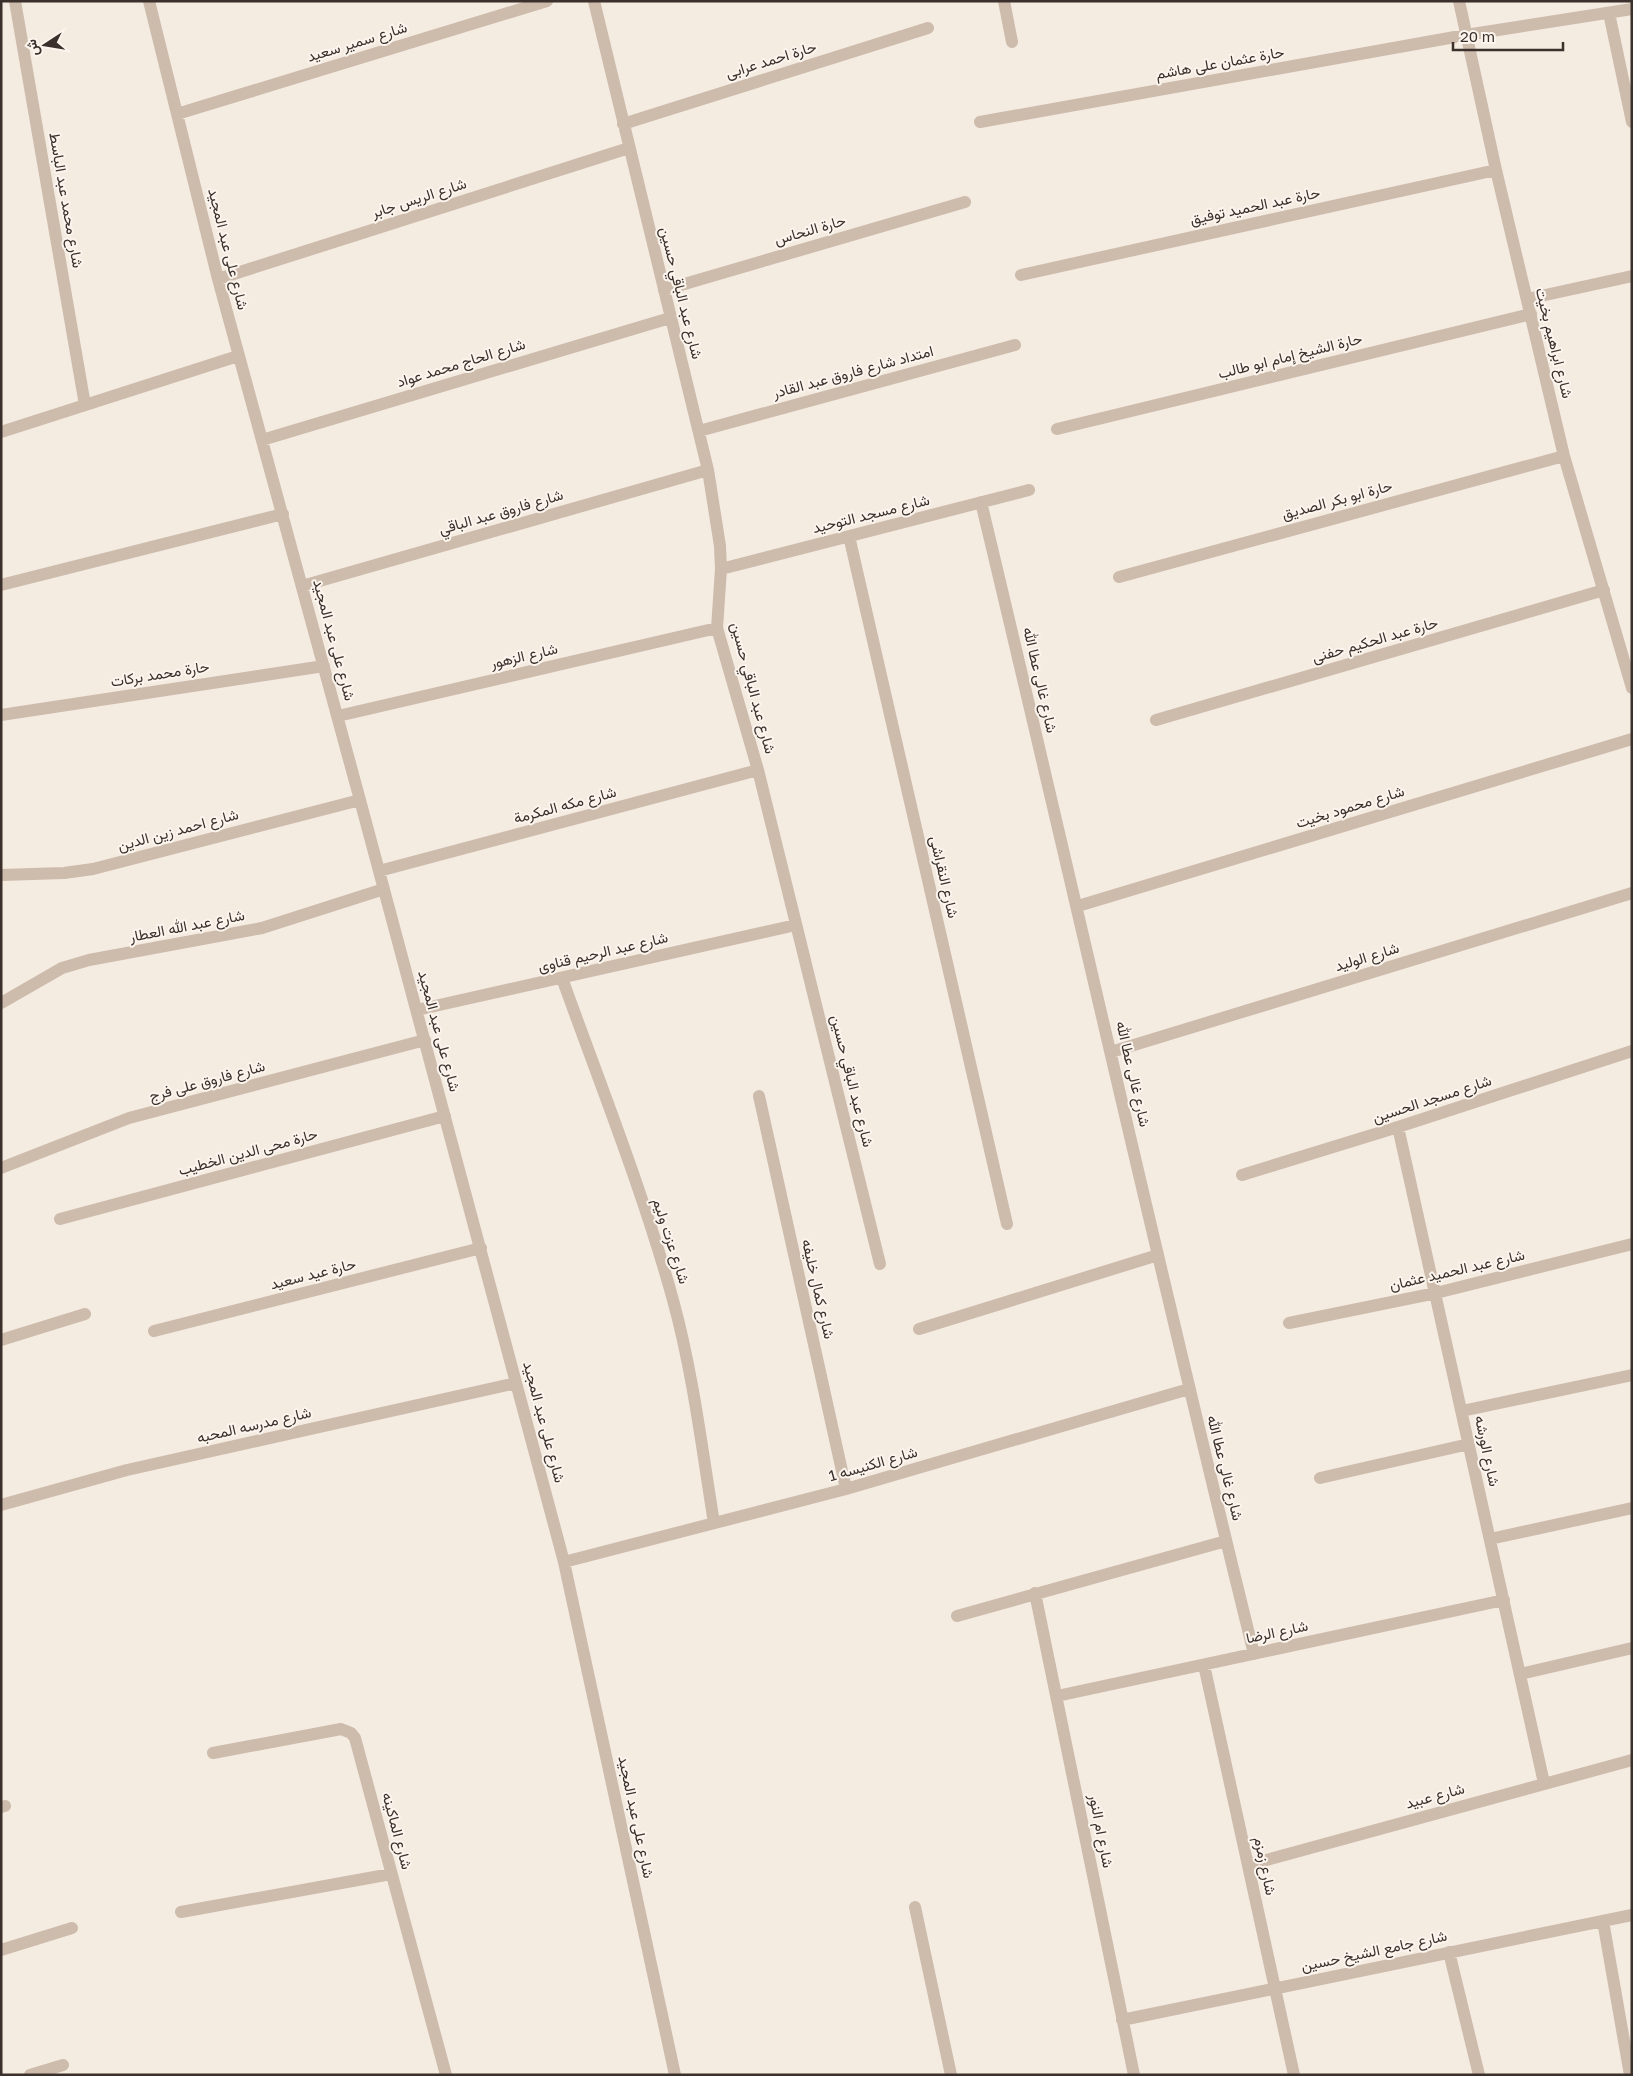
<svg xmlns="http://www.w3.org/2000/svg" width="1633" height="2076" font-family="'Golos Text',Vazirmatn,sans-serif">
  <rect width="100%" height="100%" fill="#f4ebe1"/>
  <g fill="none" stroke-linecap="round" stroke-linejoin="round">
    <path stroke="#cdbbac" stroke-width="12" d="M15,1L85,405
      M149,1L218,279L360,800L564,1562L675,2075
      M594,1L708,470L720,546L721,569L717,628L758,770L880,1264
      M1004,1L1012,42
      M1459,1L1496,170L1564,456L1632,688
      M1609,13L1632,122
      M177,114L547,1
      M980,122L1466,35L1632,9
      M623,124L928,28
      M1021,275L1496,170
      M218,279L629,148
      M664,290L965,202
      M1527,299L1632,276
      M1057,429L1531,314
      M699,431L1015,345
      M1,432L238,356
      M262,440L670,318
      M981,502C1073,886 1159,1271 1254,1654
      M849,536L1007,1224
      M721,569L1029,490
      M1119,577L1564,456
      M1,585L283,514
      M302,586L708,470
      M1,715L324,666
      M338,716L717,628
      M1156,720L1604,590
      M379,871L758,770
      M1,875L64,873L93,869L360,800
      M1078,906L1632,739
      M562,978C600,1084 643,1191 673,1300C693,1373 702,1449 714,1523
      M1,1003L62,968L89,960L262,928L384,889
      M417,1010L796,925
      M1111,1052L1632,893
      M759,1096L846,1489
      M1398,1127L1544,1783
      M1,1168L129,1118L425,1040
      M1242,1175L1398,1127L1632,1051
      M60,1219L445,1116
      M1289,1323L1436,1293L1632,1244
      M919,1329L1158,1255
      M154,1331L481,1248
      M1,1340L85,1314
      M1462,1411L1632,1375
      M1320,1478L1469,1444
      M1,1505L127,1470L516,1383
      M1490,1539L1632,1508
      M564,1562L846,1489L1189,1389
      M1035,1593L1134,2075
      M957,1616L1226,1541
      M1204,1665L1294,2075
      M1520,1674L1632,1648
      M1057,1696L1504,1600
      M213,1753L341,1729L351,1733L355,1738L446,2075
      M1,1807L5,1806
      M1248,1865L1632,1760
      M915,1907L951,2075
      M181,1912L391,1874
      M1603,1921L1630,2075
      M1,1950L72,1928
      M1449,1952L1479,2075
      M1122,2020L1632,1915
      M30,2075L63,2065"/>
  </g>
  <g text-anchor="middle" stroke-width="4" stroke-linejoin="round" paint-order="stroke">
    <g font-size="15" fill="#3b302b" stroke="#fbf5ee">
      <text transform="translate(357 42) rotate(-17)" y="5">شارع سمير سعيد</text>
      <text transform="translate(771 60) rotate(-17)" y="5">حارة احمد عرابى</text>
      <text transform="translate(1220 63) rotate(-10)" y="5">حارة عثمان على هاشم</text>
      <text transform="translate(419 198) rotate(-18)" y="5">شارع الريس جابر</text>
      <text transform="translate(66 200) rotate(80)" y="5">شارع محمد عبد الباسط</text>
      <text transform="translate(1255 206) rotate(-12)" y="5">حارة عبد الحميد توفيق</text>
      <text transform="translate(810 230) rotate(-16)" y="5">حارة النحاس</text>
      <text transform="translate(228 249) rotate(76)" y="5">شارع على عبد المجيد</text>
      <text transform="translate(681 293) rotate(76)" y="5">شارع عبد الباقي حسين</text>
      <text transform="translate(1554 343) rotate(76)" y="5">شارع ابراهيم بخيت</text>
      <text transform="translate(1290 356) rotate(-14)" y="5">حارة الشيخ إمام ابو طالب</text>
      <text transform="translate(461 363) rotate(-17)" y="5">شارع الحاج محمد عواد</text>
      <text transform="translate(853 372) rotate(-15)" y="5">امتداد شارع فاروق عبد القادر</text>
      <text transform="translate(1337 500) rotate(-15)" y="5">حارة ابو بكر الصديق</text>
      <text transform="translate(501 512) rotate(-16)" y="5">شارع فاروق عبد الباقي</text>
      <text transform="translate(871 514) rotate(-14)" y="5">شارع مسجد التوحيد</text>
      <text transform="translate(334 640) rotate(75)" y="5">شارع على عبد المجيد</text>
      <text transform="translate(1375 640) rotate(-16)" y="5">حارة عبد الحكيم حفنى</text>
      <text transform="translate(524 656) rotate(-13)" y="5">شارع الزهور</text>
      <text transform="translate(160 674) rotate(-9)" y="5">حارة محمد بركات</text>
      <text transform="translate(1040 680) rotate(77)" y="5">شارع غالى عطا الله</text>
      <text transform="translate(753 688) rotate(75)" y="5">شارع عبد الباقي حسين</text>
      <text transform="translate(565 805) rotate(-15)" y="5">شارع مكه المكرمة</text>
      <text transform="translate(1350 807) rotate(-17)" y="5">شارع محمود بخيت</text>
      <text transform="translate(178 830) rotate(-15)" y="5">شارع احمد زين الدين</text>
      <text transform="translate(944 877) rotate(77)" y="5">شارع النقراشى</text>
      <text transform="translate(187 926) rotate(-11)" y="5">شارع عبد الله العطار</text>
      <text transform="translate(603 952) rotate(-13)" y="5">شارع عبد الرحيم قناوى</text>
      <text transform="translate(1367 957) rotate(-17)" y="5">شارع الوليد</text>
      <text transform="translate(439 1031) rotate(75)" y="5">شارع على عبد المجيد</text>
      <text transform="translate(1133 1074) rotate(77)" y="5">شارع غالى عطا الله</text>
      <text transform="translate(207 1081) rotate(-15)" y="5">شارع فاروق على فرج</text>
      <text transform="translate(852 1081) rotate(76)" y="5">شارع عبد الباقي حسين</text>
      <text transform="translate(1432 1099) rotate(-18)" y="5">شارع مسجد الحسين</text>
      <text transform="translate(248 1152) rotate(-15)" y="5">حارة محى الدين الخطيب</text>
      <text transform="translate(671 1241) rotate(72)" y="5">شارع عزت وليم</text>
      <text transform="translate(1457 1270) rotate(-13)" y="5">شارع عبد الحميد عثمان</text>
      <text transform="translate(313 1274) rotate(-14)" y="5">حارة عيد سعيد</text>
      <text transform="translate(818 1289) rotate(77)" y="5">شارع كمال خليفه</text>
      <text transform="translate(544 1422) rotate(75)" y="5">شارع على عبد المجيد</text>
      <text transform="translate(254 1425) rotate(-13)" y="5">شارع مدرسه المحبه</text>
      <text transform="translate(1487 1451) rotate(78)" y="5">شارع الورشه</text>
      <text transform="translate(873 1464) rotate(-16)" y="5">شارع الكنيسه 1</text>
      <text transform="translate(1225 1468) rotate(76)" y="5">شارع غالى عطا الله</text>
      <text transform="translate(1277 1632) rotate(-12)" y="5">شارع الرضا</text>
      <text transform="translate(1435 1796) rotate(-15)" y="5">شارع عبيد</text>
      <text transform="translate(636 1817) rotate(78)" y="5">شارع على عبد المجيد</text>
      <text transform="translate(397 1831) rotate(75)" y="5">شارع الماكينه</text>
      <text transform="translate(1101 1831) rotate(79)" y="5">شارع ام النور</text>
      <text transform="translate(1265 1866) rotate(78)" y="5">شارع زمزم</text>
      <text transform="translate(1374 1951) rotate(-12)" y="5">شارع جامع الشيخ حسين</text>
    </g>
  </g>
  <rect width="1633" height="2076" fill="none" stroke="#3b302b" stroke-width="5"/>
  <g transform="translate(45 45) rotate(258)" stroke="#fbf5ee" stroke-width="4" paint-order="stroke">
  <path d="M0-4L9 19L0 12L-9 19Z" fill="#3b302b"/>
  <text y="-8" font-size="14" font-weight="bold" text-anchor="middle" fill="#3b302b">ش</text>
  </g>
  <path d="M1453 42v8h110v-8" fill="none" stroke="#3b302b" stroke-width="2.5"/>
  <text x="1460" y="42" font-size="15" fill="#3b302b" stroke="#fbf5ee" stroke-width="4" paint-order="stroke">20 m</text>
</svg>
